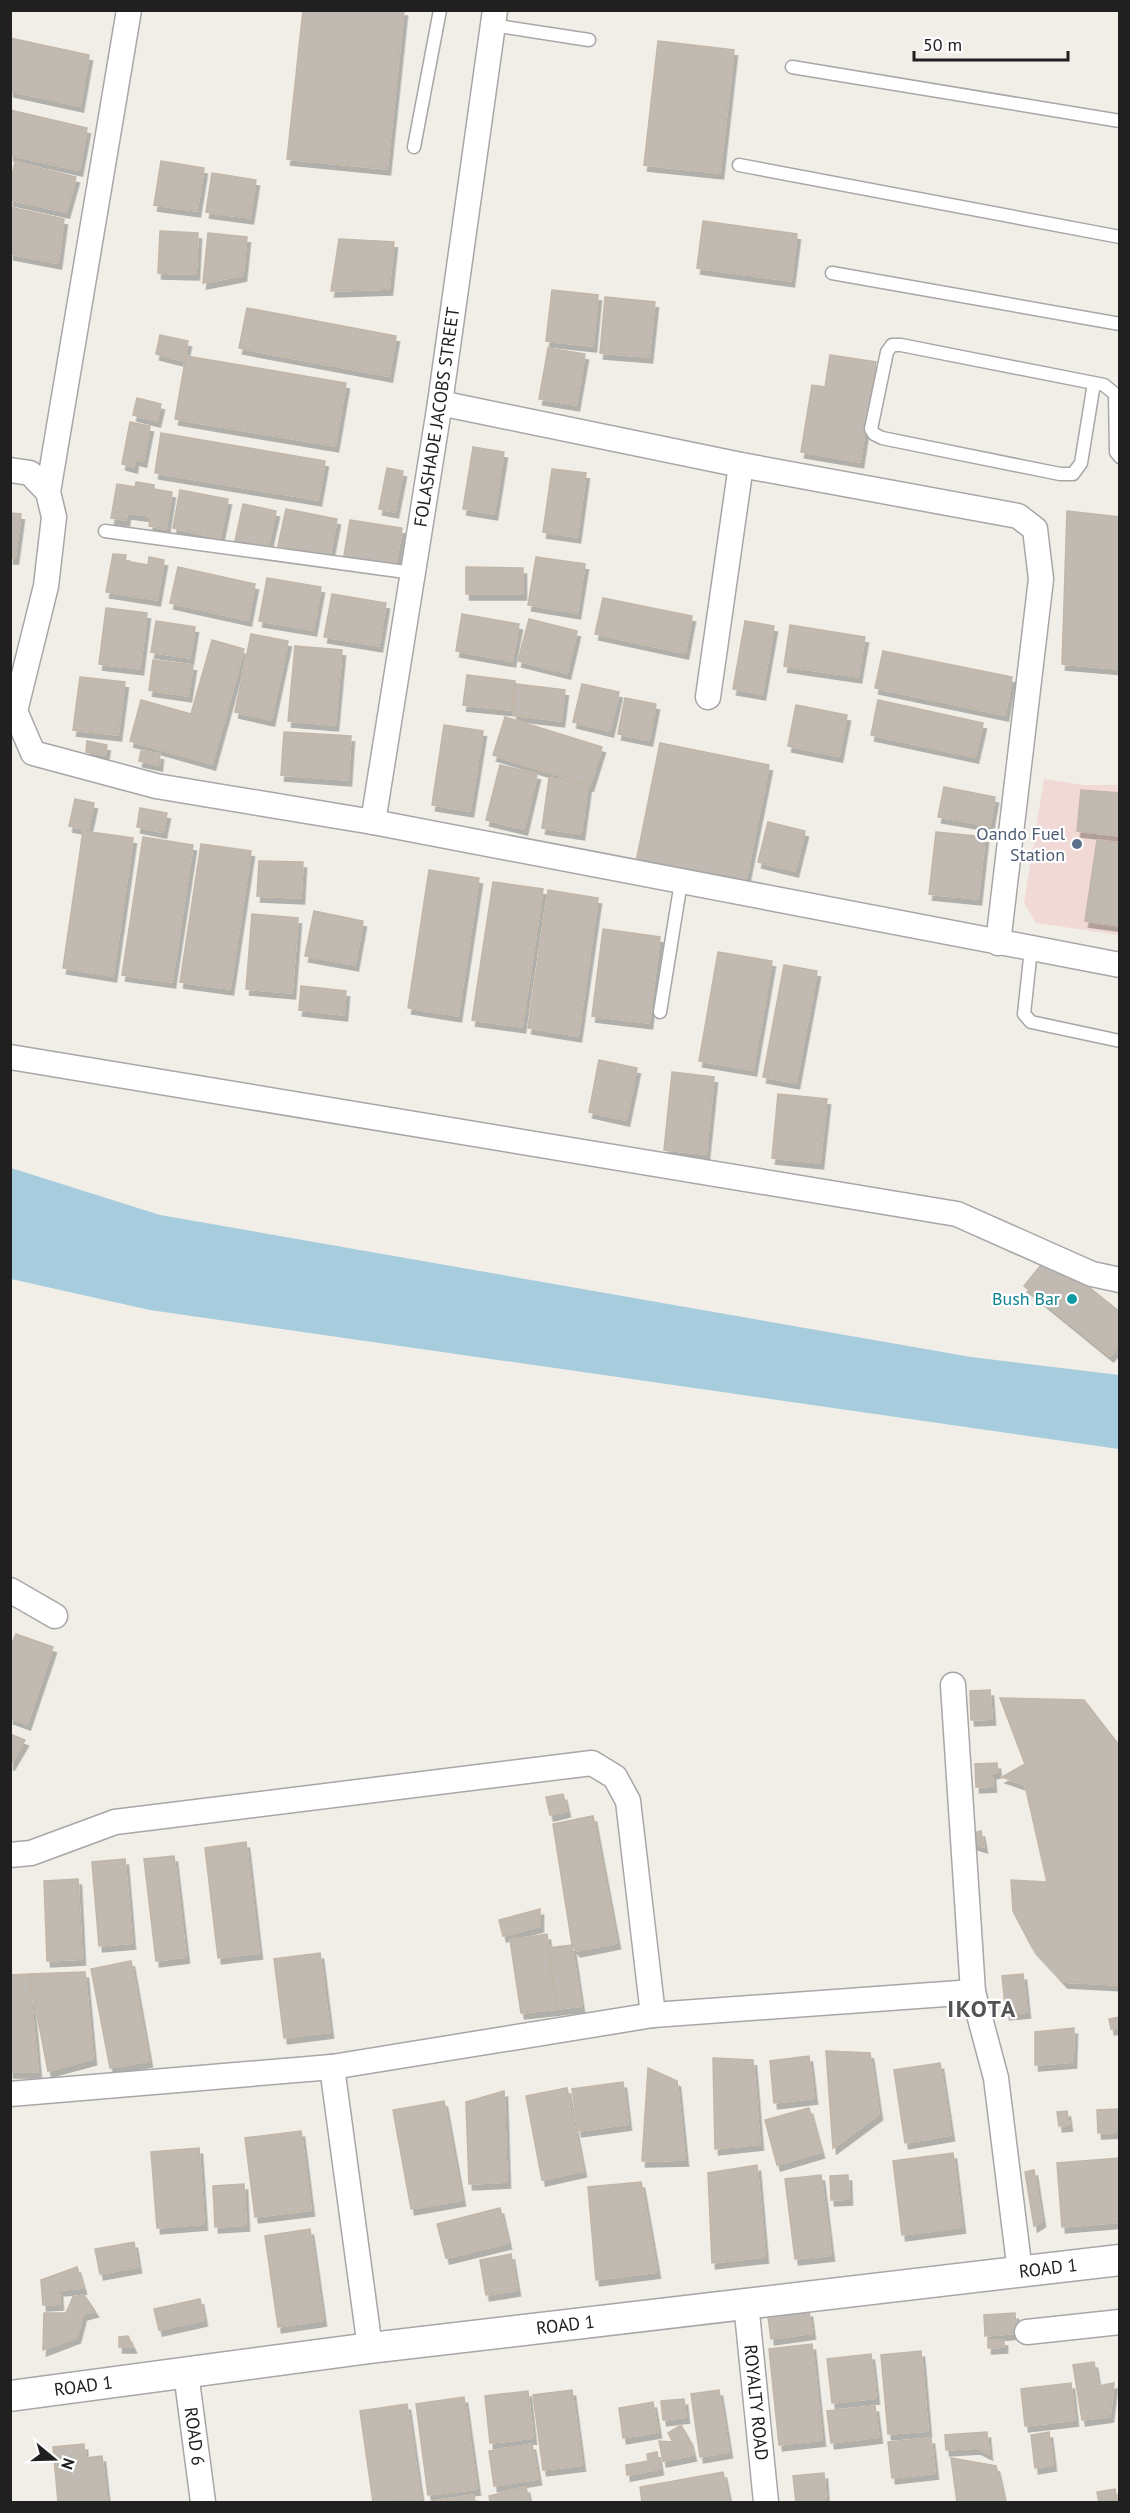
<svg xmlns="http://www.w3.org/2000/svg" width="1130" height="2513" font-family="'PT Sans',sans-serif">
  <defs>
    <filter id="shadow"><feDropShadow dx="3.5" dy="6" stdDeviation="0" flood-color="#0004"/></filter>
  </defs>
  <rect width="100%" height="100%" fill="#f0eee6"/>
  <path fill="#f1d9d5" d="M1044,779L1084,785H1119V935L1036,923L1024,903Z"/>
  <path fill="#a6ccde" d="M11,1168L160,1215L971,1357L1119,1375V1449L150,1310L11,1279Z"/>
  <path fill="#c1bab2" stroke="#c2b6a8" stroke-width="1.5" filter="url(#shadow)" d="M303,10H404L387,169L287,159Z
    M10,38L89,55L80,106L10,91Z
    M658,41L734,50L720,173L644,165Z
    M10,110L87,128L79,170L10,155Z
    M161,161L204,168L197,211L154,205Z
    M15,162L76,177L66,212L10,200V185Z
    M212,173L256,180L250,218L206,212Z
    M10,207L64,219L58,263L10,254Z
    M703,221L797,234L791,281L697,268Z
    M160,231L198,233L196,274L158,273Z
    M208,233L247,237L243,275L203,283Z
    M339,239L394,242L389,289L331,291Z
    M552,290L598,295L593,346L546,341Z
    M605,297L655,302L649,357L600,353Z
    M247,308L396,336L389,376L239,348Z
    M160,335L188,341L184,361L156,354Z
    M548,348L585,354L576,405L539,399Z
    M830,355L876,362L860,462L801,452L812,385L825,387Z
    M186,356L346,383L335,446L175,419Z
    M137,398L161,404L157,421L133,415Z
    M130,422L150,426L143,461L135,459L134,467L122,464Z
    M161,433L325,461L318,500L155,473Z
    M473,447L504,452L494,514L463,509Z
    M387,468L403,471L395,512L379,509Z
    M552,469L586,473L577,537L543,532Z
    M136,482L154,485V489L172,492L166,529L149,526L151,516L127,513L126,520L111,518L117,484L135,487Z
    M180,490L228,499L220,538L173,528Z
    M243,504L276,511L268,547L235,541Z
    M286,509L337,519L330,555L278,546Z
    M1067,511L1120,517V669L1062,664Z
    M10,513L21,514L15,558H10Z
    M350,520L402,528L395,568L343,561Z
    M113,554L126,555L125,561L148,565L149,557L164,560L157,600L106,592Z
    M536,557L585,564L577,613L528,605Z
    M178,567L255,584L248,620L170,603Z
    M466,567L523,568V594H466Z
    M267,578L321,587L313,630L259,621Z
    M332,594L386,603L379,646L324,637Z
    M603,598L692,616L685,653L595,634Z
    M106,608L147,613L140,669L99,664Z
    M462,614L519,624L512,661L456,651Z
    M529,619L577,631L567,673L518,661Z
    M156,621L195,627L190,658L151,652Z
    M745,621L774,626L762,694L733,689Z
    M790,625L865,637L858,677L784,666Z
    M251,634L288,641L271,720L235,712Z
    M212,640L244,649L212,764L130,741L141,700L191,714Z
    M295,646L342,650L335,725L288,721Z
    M883,651L1012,677L1005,715L875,688Z
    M153,660L193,665L188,696L149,690Z
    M467,675L515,681L512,710L463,705Z
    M80,677L125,682L118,735L73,730Z
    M516,684L565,690L561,721L513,715Z
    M582,684L619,692L610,731L573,722Z
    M625,698L656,704L649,740L618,734Z
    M878,700L983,723L975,757L871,735Z
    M796,705L847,715L839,756L788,746Z
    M505,717L602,747L590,785L493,755Z
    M444,725L483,731L470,811L432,805Z
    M284,732L351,736L348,780L281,775Z
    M87,741L107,745L105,755L86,752Z
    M660,743L769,765L745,884L636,862Z
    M141,751L160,754L159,765L139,761Z
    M500,765L537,774L524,829L486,820Z
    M549,778L588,784L581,834L542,828Z
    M944,787L995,797L990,826L938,817Z
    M1081,790L1120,793V836L1077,831Z
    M75,799L94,803L88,830L69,826Z
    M140,808L167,813L163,832L137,827Z
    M768,822L805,831L795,871L758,862Z
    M83,831L133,838L113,976L63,968Z
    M936,832L985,837L978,899L929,894Z
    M143,837L193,845L172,982L122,975Z
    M1097,840L1120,843V926L1085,921Z
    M201,844L251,851L230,989L180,982Z
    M259,861L303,862L301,898L257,896Z
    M429,870L479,878L458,1016L408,1008Z
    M493,882L543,889L522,1027L472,1020Z
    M548,890L598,898L578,1036L528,1028Z
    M314,911L363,921L355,965L305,956Z
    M252,914L298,918L292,993L246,989Z
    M603,929L660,937L649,1023L592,1016Z
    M718,952L772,961L753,1070L699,1061Z
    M784,965L817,971L796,1083L763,1077Z
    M301,986L346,991L344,1015L299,1010Z
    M599,1060L637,1068L626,1120L589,1112Z
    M672,1072L714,1077L706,1154L664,1150Z
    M778,1094L827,1099L820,1163L772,1158Z
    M1049,1255L1120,1312V1345L1110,1356L1024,1286Z
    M16,1634L53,1647L27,1724L10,1718V1649Z
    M990,1690L992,1719L971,1720L970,1691Z
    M1000,1698L1084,1700L1119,1745V1985L1064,1982L1032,1947L1013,1911L1011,1880L1047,1882L1025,1785L1002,1777L1025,1764Z
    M10,1734L25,1740L11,1764H10Z
    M997,1763L998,1772L992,1773L993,1786L976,1787L975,1764Z
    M563,1794L567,1811L550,1815L546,1797Z
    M593,1816L617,1943L577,1951L572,1945L553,1824Z
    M981,1831L984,1847L974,1844L973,1833Z
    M246,1842L259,1953L218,1958L205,1848Z
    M174,1856L186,1957L156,1961L144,1859Z
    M125,1859L132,1943L99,1946L92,1862Z
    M78,1879L82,1959L47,1961L44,1881Z
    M540,1909V1926L503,1936L499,1920Z
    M547,1934L557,2009L521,2013L510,1940Z
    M572,1945L581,2006L557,2009L548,1948Z
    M320,1953L330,2032L284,2038L274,1959Z
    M131,1961L149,2061L110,2068L91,1969Z
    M85,1972L93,2059L48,2071L29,1974Z
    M29,1974L38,2072H10V1975Z
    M1023,1974L1027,2012L1006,2014L1002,1976Z
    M1120,2017V2027L1111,2029L1109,2019Z
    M1074,2028L1073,2062L1035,2065V2032Z
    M826,2051L870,2053L879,2114L833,2148Z
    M809,2056L814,2098L774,2103L770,2061Z
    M713,2058L753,2060L760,2144L715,2149Z
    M940,2063L951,2135L905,2143L894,2070Z
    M648,2068L677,2081L685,2160L642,2161Z
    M623,2082L628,2124L578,2131L572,2089Z
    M567,2088L583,2171L542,2180L526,2096Z
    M504,2091L507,2182L469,2184L466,2102Z
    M444,2101L462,2200L411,2209L393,2110Z
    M809,2108L821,2152L777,2165L765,2120Z
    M1120,2109V2132L1098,2133L1097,2110Z
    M1067,2111L1069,2125L1059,2126L1057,2112Z
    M301,2131L311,2210L255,2217L245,2138Z
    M199,2148L204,2224L157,2228L151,2152Z
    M953,2153L962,2227L902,2235L893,2161Z
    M1120,2158V2222L1062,2227L1057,2163Z
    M757,2165L765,2257L712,2263L708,2173Z
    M1034,2170L1042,2221L1034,2226L1025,2172Z
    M821,2175L831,2255L795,2259L785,2179Z
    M848,2175L849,2199L831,2200L830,2176Z
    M641,2182L657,2272L596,2280L588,2187Z
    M244,2184L246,2225L215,2227L213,2186Z
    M500,2208L508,2243L446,2258L437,2224Z
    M310,2229L323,2320L278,2327L265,2236Z
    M134,2242L138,2267L100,2274L95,2249Z
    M511,2254L517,2290L486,2295L480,2260Z
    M77,2267L83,2288L59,2290L60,2304L43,2305L41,2280Z
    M84,2295L95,2311L83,2314L77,2337L43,2350L44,2313H66L73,2297Z
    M200,2299L204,2320L159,2330L154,2309Z
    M809,2311L812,2333L771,2339L768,2317Z
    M1015,2313L1016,2333L985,2336L984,2315Z
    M128,2336L133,2347H119V2337Z
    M988,2340H1004V2347L988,2348Z
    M812,2344L822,2440L779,2445L769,2349Z
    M921,2351L928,2431L888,2434L881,2355Z
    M871,2354L876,2398L832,2403L827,2359Z
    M1094,2362L1098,2386L1114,2383L1110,2416L1082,2420L1073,2365Z
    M1071,2383L1075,2420L1025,2426L1021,2389Z
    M572,2390L582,2465L543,2470L533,2395Z
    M719,2390L729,2452L700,2457L691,2394Z
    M528,2391L533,2438L490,2443L485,2396Z
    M464,2397L477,2489L428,2495L416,2404Z
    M684,2399L686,2417L663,2420L661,2401Z
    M653,2402L658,2432L623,2438L619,2408Z
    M407,2404L421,2501L373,2502L360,2411Z
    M875,2406L879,2437L831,2443L827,2411Z
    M681,2425L689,2439L693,2455L663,2461L659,2441L673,2442L668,2433Z
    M987,2432L989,2454L977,2448L946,2450L945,2435Z
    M1049,2432L1053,2465L1035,2468L1031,2435Z
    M931,2438L935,2473L892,2478L888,2442Z
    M84,2444L85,2458L102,2456L107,2502H58L53,2447Z
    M532,2444L538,2479L494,2486L489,2451Z
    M657,2452L660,2469L627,2475L626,2465L648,2461L647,2454Z
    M951,2458L996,2466L1004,2502H957Z
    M723,2472L729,2502H642L640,2487Z
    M824,2473L826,2502H796L793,2476Z
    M526,2487L529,2502H490L489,2496Z
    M1115,2489L1117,2500L1099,2502L1097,2492Z
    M474,2495L475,2502H427Z"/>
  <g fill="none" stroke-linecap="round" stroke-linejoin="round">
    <defs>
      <path id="service" d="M492,25L589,40
        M792,67L1120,121
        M414,147L440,10
        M739,165L1120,237
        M832,273L1120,324
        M1094,383L1081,463L1073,474H1060L882,438L874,434L871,429L887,352L892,345H901L1104,385L1115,394L1116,452L1120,457
        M105,531L413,573
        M1031,949L1024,1014L1031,1022L1120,1041
        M660,1012L681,882"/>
      <g id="minor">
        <path d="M440,403L741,465L1018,516L1035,529L1041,579L998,943"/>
        <path d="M10,470L30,473L48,492L54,517L46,586L15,711L33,753L156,786L373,822L1120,965"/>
        <path d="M48,492L129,10"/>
        <path d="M708,697L741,465"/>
        <path id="s1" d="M373,822L440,403L495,10"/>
        <path d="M10,1057L957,1214L1092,1274L1120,1280"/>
        <path d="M10,1590L55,1616"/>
        <path d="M953,1685L973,1992L996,2078L1020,2272"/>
        <path d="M10,1855L31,1853L115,1822L592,1763L615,1777L628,1801L653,2015"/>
        <path d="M332,2067L370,2348"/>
        <path d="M10,2094L332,2067L653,2015L973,1992"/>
        <path id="s2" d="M746,2303L766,2502"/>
        <path d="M1027,2332L1120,2322"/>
        <path id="s3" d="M186,2373L203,2502"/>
      </g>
      <g id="tertiary">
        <path id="s4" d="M10,2396L370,2348L1120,2260"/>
      </g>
    </defs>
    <use href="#service" stroke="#a7a7a7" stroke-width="15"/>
    <use href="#minor" stroke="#a7a7a7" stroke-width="27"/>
    <use href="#tertiary" stroke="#a7a7a7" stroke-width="33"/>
    <use href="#service" stroke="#fff" stroke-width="12"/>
    <use href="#minor" stroke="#fff" stroke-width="24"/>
    <use href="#tertiary" stroke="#fff" stroke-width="30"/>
  </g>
  <circle fill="#5c6f8a" stroke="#fff" stroke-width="2" cx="1077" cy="844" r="6"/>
  <circle fill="#0f9aa8" stroke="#fff" stroke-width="2" cx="1072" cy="1299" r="6"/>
  <g text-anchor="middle" stroke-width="4.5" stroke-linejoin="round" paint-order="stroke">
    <g font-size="18" fill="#202020" stroke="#fff">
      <text dy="6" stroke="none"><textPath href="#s1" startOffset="410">FOLASHADE JACOBS STREET</textPath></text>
      <text dy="6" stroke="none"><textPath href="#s4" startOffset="1046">ROAD 1</textPath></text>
      <text dy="6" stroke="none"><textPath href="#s4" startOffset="560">ROAD 1</textPath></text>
      <text dy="6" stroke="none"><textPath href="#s4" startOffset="74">ROAD 1</textPath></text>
      <text dy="6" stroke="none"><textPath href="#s2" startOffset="100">ROYALTY ROAD</textPath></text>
      <text dy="6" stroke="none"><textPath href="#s3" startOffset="64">ROAD 6</textPath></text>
    </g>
    <g font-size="18" fill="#4e5e75" stroke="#fff" text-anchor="end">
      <text x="1065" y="840">Oando Fuel<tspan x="1065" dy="21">Station</tspan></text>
    </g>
    <g font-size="18" fill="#0d838f" stroke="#fff" text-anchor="end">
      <text x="1060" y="1305">Bush Bar</text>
    </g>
    <g font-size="24" font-weight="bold" letter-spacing="1.5" fill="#535353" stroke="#fff">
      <text x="982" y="2017">IKOTA</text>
    </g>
  </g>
  <rect width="1130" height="2513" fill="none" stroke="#202020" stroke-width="24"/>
  <g transform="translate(54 2459) rotate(109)" stroke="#ffffff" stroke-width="4.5" paint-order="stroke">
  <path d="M0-4.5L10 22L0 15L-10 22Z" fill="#202020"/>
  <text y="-9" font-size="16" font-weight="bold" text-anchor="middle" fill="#202020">N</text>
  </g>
  <path d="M914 51v9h154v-9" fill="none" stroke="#202020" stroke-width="3"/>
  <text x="923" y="51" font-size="18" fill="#202020" stroke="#ffffff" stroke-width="4.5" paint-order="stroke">50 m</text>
</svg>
